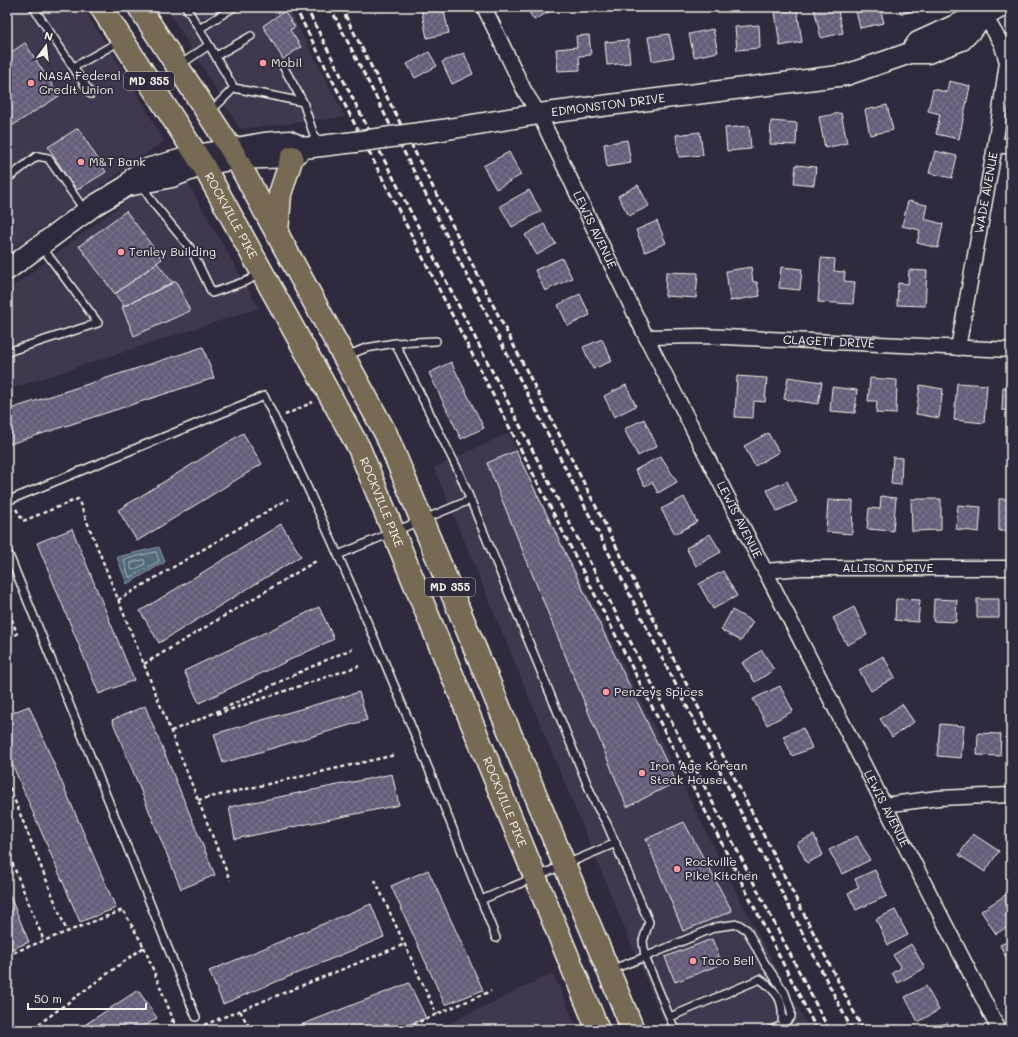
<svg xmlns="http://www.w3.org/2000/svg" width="1018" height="1037" font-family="Mali,sans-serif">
  <defs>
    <pattern id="water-ripples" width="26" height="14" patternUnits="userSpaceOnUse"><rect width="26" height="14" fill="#50677b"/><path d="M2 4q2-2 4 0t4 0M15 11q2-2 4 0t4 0" fill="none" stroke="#6a7d8e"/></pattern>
    <pattern id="building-cross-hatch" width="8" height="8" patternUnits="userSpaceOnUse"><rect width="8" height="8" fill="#665d7a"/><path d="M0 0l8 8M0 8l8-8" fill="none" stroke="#7c758d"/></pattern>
  </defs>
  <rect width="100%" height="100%" fill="#2f2a3d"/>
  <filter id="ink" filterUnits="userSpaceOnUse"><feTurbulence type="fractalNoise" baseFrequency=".025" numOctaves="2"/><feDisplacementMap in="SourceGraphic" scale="8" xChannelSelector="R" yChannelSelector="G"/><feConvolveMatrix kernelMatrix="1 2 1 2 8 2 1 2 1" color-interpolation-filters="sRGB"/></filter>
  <g filter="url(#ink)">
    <path fill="#40394f" d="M7,7H82L129,79L164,141L7,253Z
      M166,7H288L345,117L240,129Z
      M187,182L259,308L7,390V291L150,183Z
      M508,433L743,906L810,1030H667L434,468Z
      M553,973L578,1030H436Z"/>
    <path fill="url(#water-ripples)" stroke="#929ea7" d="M159,547L165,562L127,584L117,557Z"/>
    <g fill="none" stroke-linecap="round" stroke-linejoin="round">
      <path stroke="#b2babc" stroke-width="1" d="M156,552L159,561L131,577H129L124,560Z
        M144,560L145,564L134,570L131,569V563Z"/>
    </g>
    <path fill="url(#building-cross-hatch)" stroke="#f4f1e8" d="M426,7H443L449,33L427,38L421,8Z
      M526,7H553L554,9L534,20Z
      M837,7L843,33L821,38L814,8Z
      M855,7H880L884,23L860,28Z
      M899,7H924V8L901,14Z
      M797,9L802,42L780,46L775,12Z
      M284,11L295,27L290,30L301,47L283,59L263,26Z
      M759,25L760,48L737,50L735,27Z
      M713,29L718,52L694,57L689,34Z
      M669,34L674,57L652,61L648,37Z
      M589,35L591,55L579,56L580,70L558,71L556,49L577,47L576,36Z
      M628,40L630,63L607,65L605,42Z
      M25,43L59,96L7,129V55Z
      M429,52L437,66L415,78L407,64Z
      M464,53L473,74L452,84L442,62Z
      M949,81L970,86L959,139L936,134L940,114L928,111L933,89L947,92Z
      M887,105L893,130L870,135L865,110Z
      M841,113L847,143L825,148L819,117Z
      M771,121L797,123L796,145L770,144Z
      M749,126L751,149L727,151L725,128Z
      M78,128L106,172L77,190L72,183L64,188L58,178L65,174L48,147Z
      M700,132L703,155L679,157L676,135Z
      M627,140L631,163L607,167L604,144Z
      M935,151L957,156L952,178L929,173Z
      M509,152L521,175L496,189L483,166Z
      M796,165L816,167L814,185L794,183Z
      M638,185L649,206L629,216L618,196Z
      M529,190L541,211L512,227L500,206Z
      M908,201L927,205L924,219L943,224L938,248L917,243L920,230L902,226Z
      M126,211L162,259L115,294L79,246Z
      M657,221L666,243L645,252L636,230Z
      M544,224L556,244L537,255L525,235Z
      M562,258L572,278L545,291L535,270Z
      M821,258L835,259L834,271L845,272L844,281L855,282L853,304L818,302Z
      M157,263L173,283L124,306L115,294Z
      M751,267L753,282H757L760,296L730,301L726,271Z
      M781,267L802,269L800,290L779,288Z
      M909,270L927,271L925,306L897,305L898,283L908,284Z
      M666,272L698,273L696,298L665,296Z
      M176,281L190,311L134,336L122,307Z
      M580,294L590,315L568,326L558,305Z
      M602,339L612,361L593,369L583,347Z
      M203,347L214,378L7,445V410Z
      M451,362L484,428L461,439L429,373Z
      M737,376L767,378L765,402L754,401L753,418L735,417Z
      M788,377L822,382L818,404L784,399Z
      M870,378L897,380L896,414L876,413L877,401H868Z
      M957,383L987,385L984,423L954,420Z
      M626,385L636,406L614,417L604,396Z
      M920,385L943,389L939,418L916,414Z
      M832,387L857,390L855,413L830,411Z
      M1003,387L1011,388V411L1002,410Z
      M644,419L657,446L638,456L624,429Z
      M243,433L262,464L137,541L118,510Z
      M768,433L779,452L755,466L744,446Z
      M516,451L676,782L627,807L487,463Z
      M661,456L677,482L658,493L652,482L645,486L635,470Z
      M893,457L902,458L901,485L891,484Z
      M787,481L797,502L777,511L767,490Z
      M881,496L896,498L893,531L867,529L869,508L880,509Z
      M684,497L697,522L675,534L661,509Z
      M911,499H941V530L912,531Z
      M999,499H1011V531H999Z
      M828,500L853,501L852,534L826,532Z
      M958,505L981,507L979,532L956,529Z
      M281,524L301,556L159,643L140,611Z
      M72,529L134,680L99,694L37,543Z
      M710,534L721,552L696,566L686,548Z
      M723,571L737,596L713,609L699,584Z
      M896,599L920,600L918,622L895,620Z
      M934,599L957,600L956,622L933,621Z
      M977,599H999V618H977Z
      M319,607L334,639L199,703L184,671Z
      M854,607L867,635L847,645L833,618Z
      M732,610L753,622L741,641L721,630Z
      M762,650L774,670L755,682L742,663Z
      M883,656L895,677L871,691L859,670Z
      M780,686L793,711L767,725L753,699Z
      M359,692L367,720L223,763L214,734Z
      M902,704L914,722L892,737L880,719Z
      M29,706L116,908L80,922L7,752V715Z
      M145,706L215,875L181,889L112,720Z
      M940,724L964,726L961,758L937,756Z
      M803,728L812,748L792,756L783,736Z
      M978,733L1001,734L1000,756L977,755Z
      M392,774L399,805L235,839L229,807Z
      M684,822L732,911L683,931L646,839Z
      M973,834L999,851L985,872L959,855Z
      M814,835L823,855L807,863L797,843Z
      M857,836L870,860L842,874L829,850Z
      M428,870L483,990L445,1005L391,886Z
      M875,870L887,896L856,910L848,893L859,888L855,879Z
      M7,889L29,942L7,951Z
      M1007,894L1011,900V913L1007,916L1011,924L996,934L981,911Z
      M371,904L384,937L223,1004L209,971Z
      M895,910L908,935L888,945L876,919Z
      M712,939L722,964L675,982L665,957Z
      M1011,940V968L1000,945Z
      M911,944L925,968L898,983L892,973L901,968L893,955Z
      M409,983L426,1018L394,1030H288Z
      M926,986L939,1010L918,1022L905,997Z
      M138,990L157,1018L139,1030H77Z
      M948,1023L949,1030H925L924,1028Z"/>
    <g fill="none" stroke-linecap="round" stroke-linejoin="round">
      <defs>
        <path id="lane" d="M33,7L91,94
          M199,29L234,7
          M209,45L234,88L210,112
          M216,56L251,36
          M180,65L209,45L186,7
          M283,66L303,102L317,145
          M74,67L120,41
          M234,88L303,102
          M7,179L37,156L48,158L85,211
          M142,186L154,204L191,249L212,293L249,280L259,273
          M395,343L436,341
          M7,352L98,323L42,247
          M346,356L366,348L395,343L459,472L595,803L607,824L649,922L643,941L645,957L716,927L738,924L747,930L764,962L785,993L791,1011V1017L782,1025
          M7,501L264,396C350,572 424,754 496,938
          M7,550L196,1017
          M338,555L470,500
          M481,900L616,843
          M610,970L645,957L675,1030
          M670,1017L760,979C779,993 784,1001 782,1025L771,1030"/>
        <g id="street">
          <path id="s1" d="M484,7L525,92L539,114L646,337L999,1030"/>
          <path d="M995,146H1011"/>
          <path id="s2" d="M646,337L702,336L1011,350"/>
          <path id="s3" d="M958,348L995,146L1007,62L1001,43L985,16"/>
          <path id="s4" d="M765,571L801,568H1011"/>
          <path d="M884,805L938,798L1011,795"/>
        </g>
        <g id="secondary">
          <path d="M910,53L918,42L973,17L985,16"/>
          <path id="s5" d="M442,130L539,114L846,75L910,53H928L962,40L985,16L1001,7"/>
          <path d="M132,185L172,177L203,165L236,159L292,157L304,148L355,142"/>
          <path d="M7,270L95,205L127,186L135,176L150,168L197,155L264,143L289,141L304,148"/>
        </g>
        <g id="primary">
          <path id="s6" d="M101,7L203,165L359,448L598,1030"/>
          <path d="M139,7L231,149L386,434L633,1030"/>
          <path d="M277,233L280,194L292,157"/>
        </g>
      </defs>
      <use href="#lane" stroke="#f4f1e8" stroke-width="10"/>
      <use href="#street" stroke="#f4f1e8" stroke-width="17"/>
      <use href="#secondary" stroke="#f4f1e8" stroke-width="23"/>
      <use href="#primary" stroke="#f4f1e8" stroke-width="25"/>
      <path stroke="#f4f1e8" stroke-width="2.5" stroke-dasharray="4 3" stroke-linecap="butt" d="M285,415L313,402
        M16,509L23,521L78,499L230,880
        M118,600L288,499
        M7,606L17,634L7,638
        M144,664L316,561
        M217,714L359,666
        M171,731C233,707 291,674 352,649
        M7,781L67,932
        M198,800L395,755
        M7,850L44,941
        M375,880L437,1015
        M144,947L173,1019L168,1030
        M7,955L123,910L144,947L32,1029
        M240,1011L251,1030
        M173,1020L179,1030
        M204,1025L405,944
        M400,1030L491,991"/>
      <use href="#lane" stroke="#2f2a3d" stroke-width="7"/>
      <use href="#street" stroke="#2f2a3d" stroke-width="14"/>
      <use href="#secondary" stroke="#2f2a3d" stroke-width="20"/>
      <use href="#primary" stroke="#766a54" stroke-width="22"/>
      <path stroke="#f4f1e8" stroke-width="3" stroke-dasharray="6 3" stroke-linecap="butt" d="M295,7L817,1030
        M306,7L829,1030
        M330,7L852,1030
        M341,7L863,1030"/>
      <defs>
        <path id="secondary-bridge" d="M355,142L442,130"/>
      </defs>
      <use href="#secondary-bridge" stroke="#f4f1e8" stroke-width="23" stroke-linecap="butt"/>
      <use href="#secondary-bridge" stroke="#2f2a3d" stroke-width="20"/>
    </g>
  </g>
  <g fill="#ff9aa2" stroke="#2f2a3d" stroke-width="1.5">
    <circle cx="263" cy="63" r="4"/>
    <circle cx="31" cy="83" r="4"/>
    <circle cx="81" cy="162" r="4"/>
    <circle cx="121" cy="252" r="4"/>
    <circle cx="606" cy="692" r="4"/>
    <circle cx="642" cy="773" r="4"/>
    <circle cx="677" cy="869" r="4"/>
    <circle cx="693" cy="961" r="4"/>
  </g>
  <g text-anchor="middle" stroke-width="3.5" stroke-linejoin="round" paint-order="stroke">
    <g fill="#2f2a3d" stroke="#b9b5b5" stroke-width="1">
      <rect x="124" y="72" width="50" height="18" rx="3"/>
      <rect x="425" y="578" width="50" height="18" rx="3"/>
    </g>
    <g font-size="11" font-weight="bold" fill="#f4f1e8">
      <text x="149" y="85">MD 355</text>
      <text x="450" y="591">MD 355</text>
    </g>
    <g font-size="12" fill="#f4f1e8" stroke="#2f2a3d" text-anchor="start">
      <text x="271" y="67">Mobil</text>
      <text x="39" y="80">NASA Federal<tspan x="39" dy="14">Credit Union</tspan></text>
      <text x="89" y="166">M&amp;T Bank</text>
      <text x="129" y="256">Tenley Building</text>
      <text x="614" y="696">Penzeys Spices</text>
      <text x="650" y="770">Iron Age Korean<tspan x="650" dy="14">Steak House</tspan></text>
      <text x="685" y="866">Rockville<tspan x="685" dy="14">Pike Kitchen</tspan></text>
      <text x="701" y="965">Taco Bell</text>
    </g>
    <g font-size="12" fill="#f4f1e8" stroke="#2f2a3d">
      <text dy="4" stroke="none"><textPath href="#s5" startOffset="168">EDMONSTON DRIVE</textPath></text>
      <text dy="4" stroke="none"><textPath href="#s3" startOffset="158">WADE AVENUE</textPath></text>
      <text dy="4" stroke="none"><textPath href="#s6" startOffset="246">ROCKVILLE PIKE</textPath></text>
      <text dy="4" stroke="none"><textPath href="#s1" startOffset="249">LEWIS AVENUE</textPath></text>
      <text dy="4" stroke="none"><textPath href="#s2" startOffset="183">CLAGETT DRIVE</textPath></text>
      <text dy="4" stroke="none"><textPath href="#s6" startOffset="570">ROCKVILLE PIKE</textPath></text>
      <text dy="4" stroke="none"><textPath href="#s1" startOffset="573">LEWIS AVENUE</textPath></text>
      <text dy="4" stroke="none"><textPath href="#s4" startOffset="123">ALLISON DRIVE</textPath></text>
      <text dy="4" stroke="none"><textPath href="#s6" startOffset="894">ROCKVILLE PIKE</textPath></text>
      <text dy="4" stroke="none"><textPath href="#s1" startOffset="897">LEWIS AVENUE</textPath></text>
    </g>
  </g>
  <rect width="1018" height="1037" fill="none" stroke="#2f2a3d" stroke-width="24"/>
  <rect x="12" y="12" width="994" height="1013" fill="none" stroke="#f4f1e8" stroke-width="1.5" filter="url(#ink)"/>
  <g transform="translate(46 46) rotate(15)" stroke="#2f2a3d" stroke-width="3" paint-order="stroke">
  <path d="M0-3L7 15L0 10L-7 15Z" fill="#f4f1e8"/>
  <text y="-6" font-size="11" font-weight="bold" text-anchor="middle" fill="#f4f1e8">N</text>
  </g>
  <path d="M28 1003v6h118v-6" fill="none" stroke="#f4f1e8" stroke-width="2"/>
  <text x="34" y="1003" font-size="12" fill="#f4f1e8" stroke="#2f2a3d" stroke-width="3" paint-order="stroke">50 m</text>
</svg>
